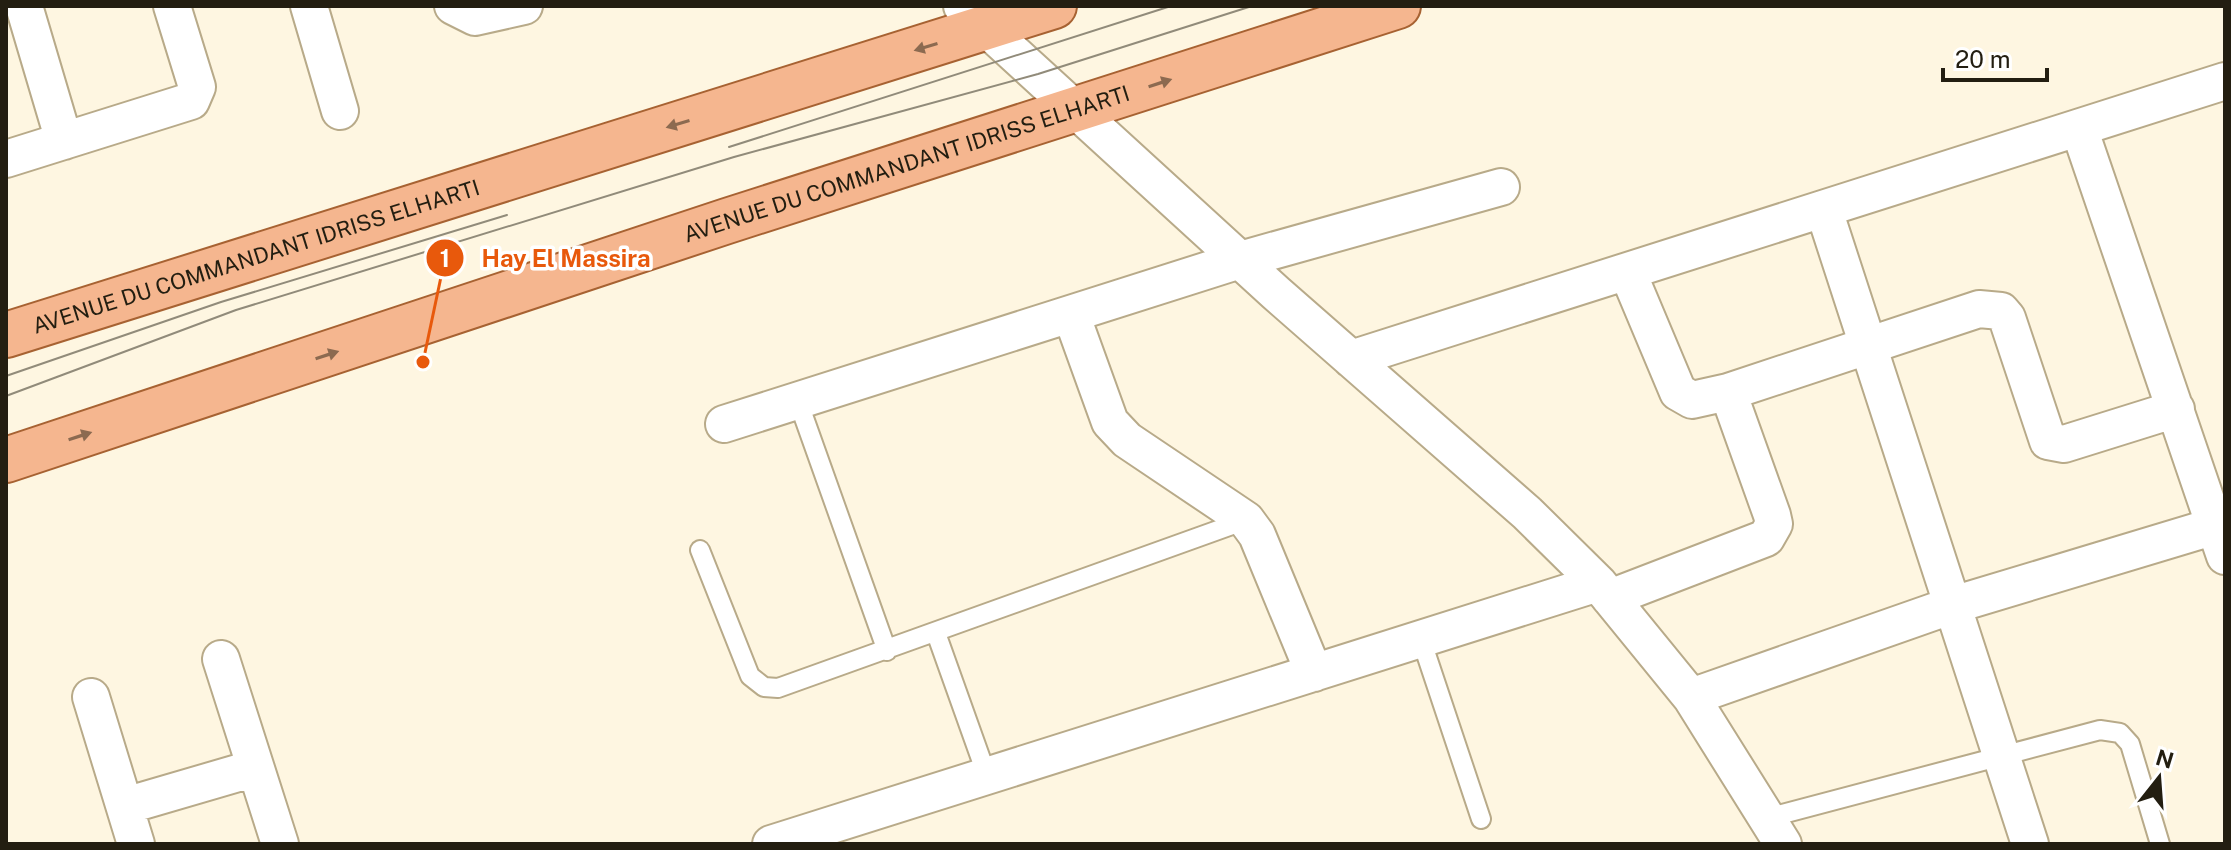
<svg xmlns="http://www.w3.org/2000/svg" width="2231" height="850" font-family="'Public Sans',sans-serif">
  <rect width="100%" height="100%" fill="#fef6e1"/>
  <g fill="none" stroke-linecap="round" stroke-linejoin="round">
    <defs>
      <path id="lane" d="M798,401L887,651
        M700,550L750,676L764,687L778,688L1246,520
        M936,633L987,776
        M1421,639L1481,819
        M1767,818L2100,730L2120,733L2130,744L2160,844"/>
      <path id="street" d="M24,6L64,141
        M309,6L340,111
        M453,6L475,17L524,6
        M962,6L1276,293L1527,513L1598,583L1691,697L1783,844
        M2079,128L2225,556
        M6,159L191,101L197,87L172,6
        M1824,210L2030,844
        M1628,273L1678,392L1692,400L1728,392L1979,309L2001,311L2007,318L2048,441L2064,444L2176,409
        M1071,314L1110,422L1127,440L1246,520L1257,535L1314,673
        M1351,359L2225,81
        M724,424L1240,260L1501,187
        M1610,598L1766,538L1774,524L1772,515L1728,392
        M221,659L280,844
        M91,697L136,844
        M1691,697L1953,605L2215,526
        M125,806L255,768
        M771,844L1598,583"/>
      <g id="primary">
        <path id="s1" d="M6,335L1054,6"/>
        <path id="s2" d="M6,460L727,221L1398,6"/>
      </g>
    </defs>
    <use href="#lane" stroke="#b8aa89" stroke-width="22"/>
    <use href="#street" stroke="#b8aa89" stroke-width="40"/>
    <use href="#primary" stroke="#a76232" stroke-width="48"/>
    <use href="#lane" stroke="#fff" stroke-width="18"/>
    <use href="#street" stroke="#fff" stroke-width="36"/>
    <use href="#primary" stroke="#f5b68f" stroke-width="44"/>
    <path stroke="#918b7a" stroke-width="2" d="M729,147L1171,6
      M6,376L221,302L507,215
      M6,396L236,310L734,157L1038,74L1252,6"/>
  </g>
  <defs><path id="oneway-solid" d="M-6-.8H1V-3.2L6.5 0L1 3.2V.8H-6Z" transform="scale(2)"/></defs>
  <g fill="#8c6a50">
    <use href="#oneway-solid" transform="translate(926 47) rotate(163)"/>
    <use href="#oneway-solid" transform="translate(1160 83) rotate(-18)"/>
    <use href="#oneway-solid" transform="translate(678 124) rotate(163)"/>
    <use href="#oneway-solid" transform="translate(327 355) rotate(-18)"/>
    <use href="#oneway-solid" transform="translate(80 436) rotate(-18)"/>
  </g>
  <g text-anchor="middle" stroke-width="7" stroke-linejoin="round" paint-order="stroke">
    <g font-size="22" fill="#231e11" stroke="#fff">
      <text dy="8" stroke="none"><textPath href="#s2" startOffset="948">AVENUE DU COMMANDANT IDRISS ELHARTI</textPath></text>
      <text dy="8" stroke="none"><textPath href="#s1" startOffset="262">AVENUE DU COMMANDANT IDRISS ELHARTI</textPath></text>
    </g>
  </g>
  <path fill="none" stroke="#e8590c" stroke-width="3" d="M423 362L445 258"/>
  <g fill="#e8590c" stroke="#fff" stroke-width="3">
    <circle cx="423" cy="362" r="8"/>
    <circle cx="445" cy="258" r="20"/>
  </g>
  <g font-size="24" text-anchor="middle" font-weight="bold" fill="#fff">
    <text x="445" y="267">1</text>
  </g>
  <g font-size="24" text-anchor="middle" font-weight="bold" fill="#e8590c" stroke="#fff" stroke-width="7" stroke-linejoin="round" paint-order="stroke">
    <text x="566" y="267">Hay El Massira</text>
  </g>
  <rect width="2231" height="850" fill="none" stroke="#231e11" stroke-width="16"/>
  <g transform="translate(2159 778) rotate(17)" stroke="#ffffff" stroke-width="6" paint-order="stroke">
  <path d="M0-6L14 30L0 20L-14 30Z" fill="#231e11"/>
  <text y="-12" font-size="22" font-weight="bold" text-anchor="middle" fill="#231e11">N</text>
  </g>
  <path d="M1943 68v12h104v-12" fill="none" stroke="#231e11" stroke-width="4"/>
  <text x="1955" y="68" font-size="24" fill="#231e11" stroke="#ffffff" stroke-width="6" paint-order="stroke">20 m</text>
</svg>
